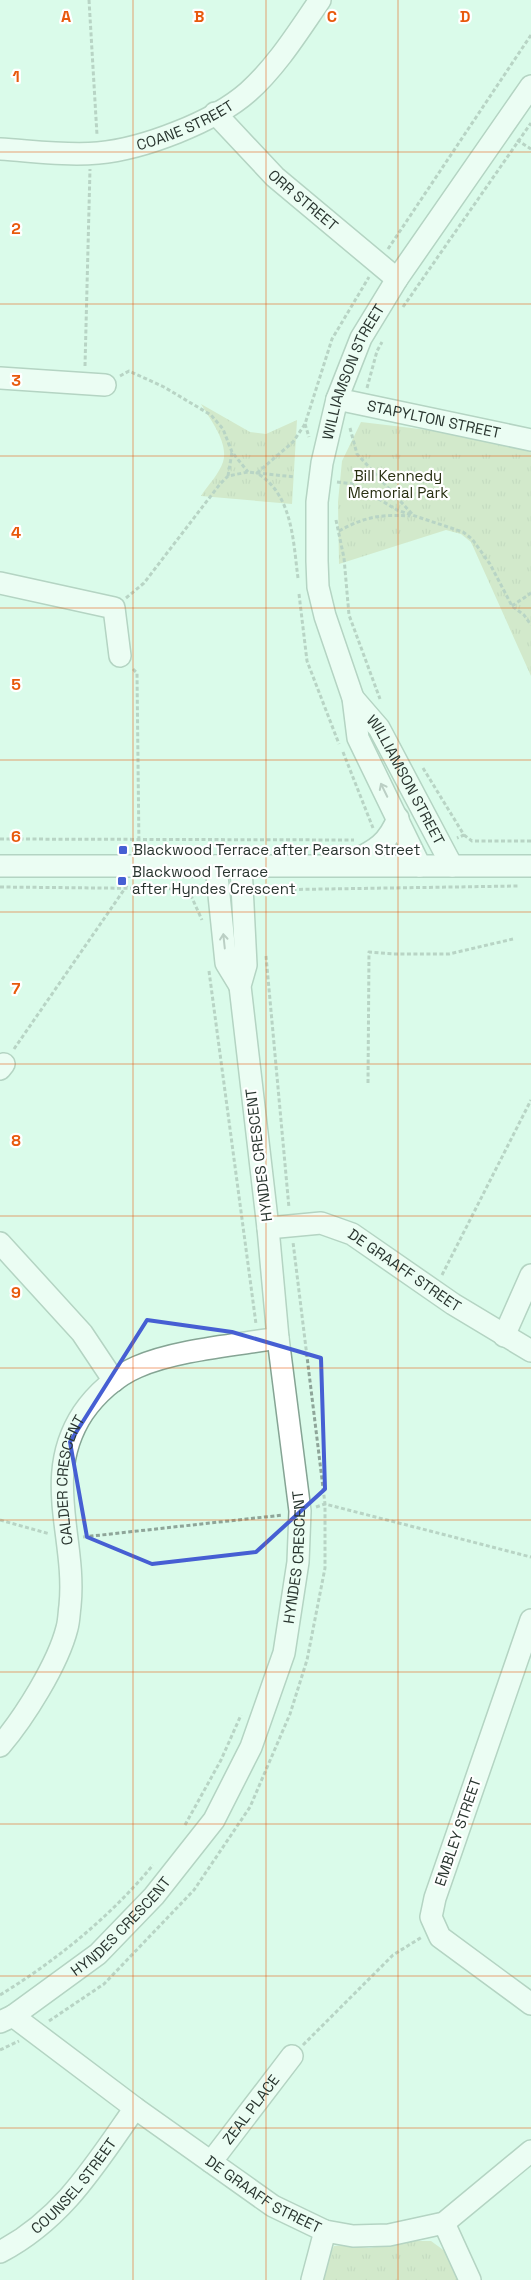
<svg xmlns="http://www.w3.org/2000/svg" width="531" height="2280" font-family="'Space Grotesk',sans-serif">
  <defs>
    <pattern id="park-tufts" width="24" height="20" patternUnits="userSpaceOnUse" patternTransform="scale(1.25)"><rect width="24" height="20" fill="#c7d3a7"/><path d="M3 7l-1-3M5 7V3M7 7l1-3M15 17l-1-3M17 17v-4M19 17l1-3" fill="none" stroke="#abb690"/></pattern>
  </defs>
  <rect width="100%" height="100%" fill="#dafbea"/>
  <path fill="url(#park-tufts)" d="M201,404L250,432L266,434L297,420L292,504L201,496C208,485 219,474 223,462C229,443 210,419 201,404Z
    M361,422L513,440L531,446V676L471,542L461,534L446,530L339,564L338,502L342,461Z
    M410,2241H431L446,2252L459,2280H322L326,2264L334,2246L347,2245L369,2248Z"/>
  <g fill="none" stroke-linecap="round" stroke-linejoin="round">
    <defs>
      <g id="minor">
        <path id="s1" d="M215,113L275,177L397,279"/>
        <path id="s2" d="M0,149C32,151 67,156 98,153C143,149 214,122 248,92C277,66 298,32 320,0"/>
        <path d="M0,378L105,385"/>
        <path id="s3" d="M337,399L531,440"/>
        <path d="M0,583L114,608L120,656"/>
        <path id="s4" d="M353,698L379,728L452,866"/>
        <path d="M348,864C373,851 387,846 398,818"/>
        <path d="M0,866H531"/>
        <path d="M216,866L226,963L240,986"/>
        <path id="s5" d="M420,866L358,738L353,698L325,616L318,587L317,561V502L322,463L337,399L361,338L397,279L531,86"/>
        <path d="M0,1069L4,1064"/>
        <path id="s6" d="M268,1228L321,1223L352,1234L453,1304L531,1351"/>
        <path d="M0,1243L82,1333L114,1381"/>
        <path d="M504,1336L531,1275"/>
        <path d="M531,1620L435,1898L431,1917L440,1937L531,2004"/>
        <path id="s7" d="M0,1746C24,1718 58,1664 67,1628C69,1621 69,1613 70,1606C77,1538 41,1477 83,1413C96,1394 116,1376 137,1367C175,1350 236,1345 278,1338"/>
        <path id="s8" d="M13,2016L135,2108L273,2206L325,2231L353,2236L389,2235L444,2223L531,2151"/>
        <path id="s9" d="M0,2022L13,2016L98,1954L154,1896L214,1820L251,1747L284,1653L298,1562L300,1511L278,1338L268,1228L240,986L246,965L241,866"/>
        <path id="s10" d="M211,2162L292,2056"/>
        <path d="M444,2223L470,2280"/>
        <path id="s11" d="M0,2252C63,2219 95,2165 135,2108"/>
        <path d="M312,2280L325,2231"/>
      </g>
    </defs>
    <use href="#minor" stroke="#85a494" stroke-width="24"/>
    <path stroke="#8ea599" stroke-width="3" stroke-dasharray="4 2.5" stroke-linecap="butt" d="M89,0L97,135
      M517,140L531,149
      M388,249L531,35
      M403,307L531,123
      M85,366L90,169
      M120,376L129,371L164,387L211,415L223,429L232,452L248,472
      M367,388L377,351L382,342
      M305,424L309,437
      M350,428L357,454L414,516
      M228,476L232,452
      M337,482L354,484L397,510L463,532L472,539L490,564L512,606L524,615L531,625
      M336,520L344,558L349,615L380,699
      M339,531C364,517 381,514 410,516
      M298,578C293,541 293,495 257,473L293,442L305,424L332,339L369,277
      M299,594L307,661L339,744
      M126,598L144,583L220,484L228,476L248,472L295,477
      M512,606L531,593
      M133,669L137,673L139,849
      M343,752L373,828
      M423,768L464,835L457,838
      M464,835L472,841H531
      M0,839L354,840
      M0,887L202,889
      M188,889L202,920
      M260,890L518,886
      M266,956L289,1208
      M209,971L256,1324
      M14,1049L128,884
      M368,1083L369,952L393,954H449L513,939
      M442,1275L531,1100
      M316,1507L325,1504L531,1557
      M0,1520L50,1534
      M83,1537L283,1515
      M185,1825L221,1760L241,1715
      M0,1995C57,1960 110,1917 153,1865
      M49,2021L104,1984L194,1890L250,1807L290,1714L307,1660L325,1568V1504L293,1242
      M303,2045L393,1955L422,1937
      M0,2050L19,2041"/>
    <use href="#minor" stroke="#fff" stroke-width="21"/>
  </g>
  <defs><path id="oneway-shaft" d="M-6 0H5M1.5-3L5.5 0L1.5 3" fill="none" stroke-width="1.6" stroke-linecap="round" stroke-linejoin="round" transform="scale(1.25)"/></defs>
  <g stroke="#949a98">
    <use href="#oneway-shaft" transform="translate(384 790) rotate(-116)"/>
    <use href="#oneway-shaft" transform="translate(224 941) rotate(-96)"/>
  </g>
  <path d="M0 0H531V2280H0ZM147,1320L232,1332L321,1358L325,1489L256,1552L152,1564L87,1537L70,1442Z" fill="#dafbea" fill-opacity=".55" fill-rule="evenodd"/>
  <path fill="none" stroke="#465fd3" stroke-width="4" stroke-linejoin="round" d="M147,1320L232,1332L321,1358L325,1489L256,1552L152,1564L87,1537L70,1442Z"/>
  <path fill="none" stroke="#e8590c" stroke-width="1" stroke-opacity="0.55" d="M133,0V2280M266,0V2280M398,0V2280M0,152H531M0,304H531M0,456H531M0,608H531M0,760H531M0,912H531M0,1064H531M0,1216H531M0,1368H531M0,1520H531M0,1672H531M0,1824H531M0,1976H531M0,2128H531"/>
  <g fill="#465fd3" stroke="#fff" stroke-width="2">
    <rect x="118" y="845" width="10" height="10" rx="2.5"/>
    <rect x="117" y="876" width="10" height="10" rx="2.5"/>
  </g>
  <g text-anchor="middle" stroke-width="4.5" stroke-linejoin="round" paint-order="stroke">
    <g font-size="15" fill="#2a3630" stroke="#fff">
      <text dy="5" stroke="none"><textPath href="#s2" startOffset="190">COANE STREET</textPath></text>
      <text dy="5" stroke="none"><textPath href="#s1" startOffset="124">ORR STREET</textPath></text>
      <text dy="5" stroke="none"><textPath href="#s5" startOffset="520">WILLIAMSON STREET</textPath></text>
      <text dy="5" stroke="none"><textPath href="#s3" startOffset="99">STAPYLTON STREET</textPath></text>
      <text dy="5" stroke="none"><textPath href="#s4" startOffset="98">WILLIAMSON STREET</textPath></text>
      <text transform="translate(259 1155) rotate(-97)" y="5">HYNDES CRESCENT</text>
      <text dy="5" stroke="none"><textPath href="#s6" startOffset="150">DE GRAAFF STREET</textPath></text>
      <text dy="5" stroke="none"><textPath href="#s7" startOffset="286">CALDER CRESCENT</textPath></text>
      <text dy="5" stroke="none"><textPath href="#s9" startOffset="575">HYNDES CRESCENT</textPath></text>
      <text transform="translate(458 1832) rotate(-71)" y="5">EMBLEY STREET</text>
      <text dy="5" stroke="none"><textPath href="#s9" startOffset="155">HYNDES CRESCENT</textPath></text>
      <text dy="5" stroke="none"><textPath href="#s10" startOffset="66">ZEAL PLACE</textPath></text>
      <text dy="5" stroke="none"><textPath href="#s11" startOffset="100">COUNSEL STREET</textPath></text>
      <text dy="5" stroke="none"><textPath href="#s8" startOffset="308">DE GRAAFF STREET</textPath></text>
    </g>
    <g font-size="15" fill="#282f11" stroke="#fff">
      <text x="398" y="481">Bill Kennedy<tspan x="398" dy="17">Memorial Park</tspan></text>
    </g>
    <g font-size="15" fill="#2a3630" stroke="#fff" text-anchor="start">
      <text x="133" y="855">Blackwood Terrace after Pearson Street</text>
      <text x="132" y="877">Blackwood Terrace<tspan x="132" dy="17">after Hyndes Crescent</tspan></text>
    </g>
  </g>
  <g font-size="16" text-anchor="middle" font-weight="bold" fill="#e8590c" stroke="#fff" stroke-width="4.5" stroke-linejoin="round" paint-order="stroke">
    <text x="66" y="22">A</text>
    <text x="199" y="22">B</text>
    <text x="332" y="22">C</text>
    <text x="465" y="22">D</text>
    <text x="16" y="82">1</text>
    <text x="16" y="234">2</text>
    <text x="16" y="386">3</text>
    <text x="16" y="538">4</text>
    <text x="16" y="690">5</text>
    <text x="16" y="842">6</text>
    <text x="16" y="994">7</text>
    <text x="16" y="1146">8</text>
    <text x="16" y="1298">9</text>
  </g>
</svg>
